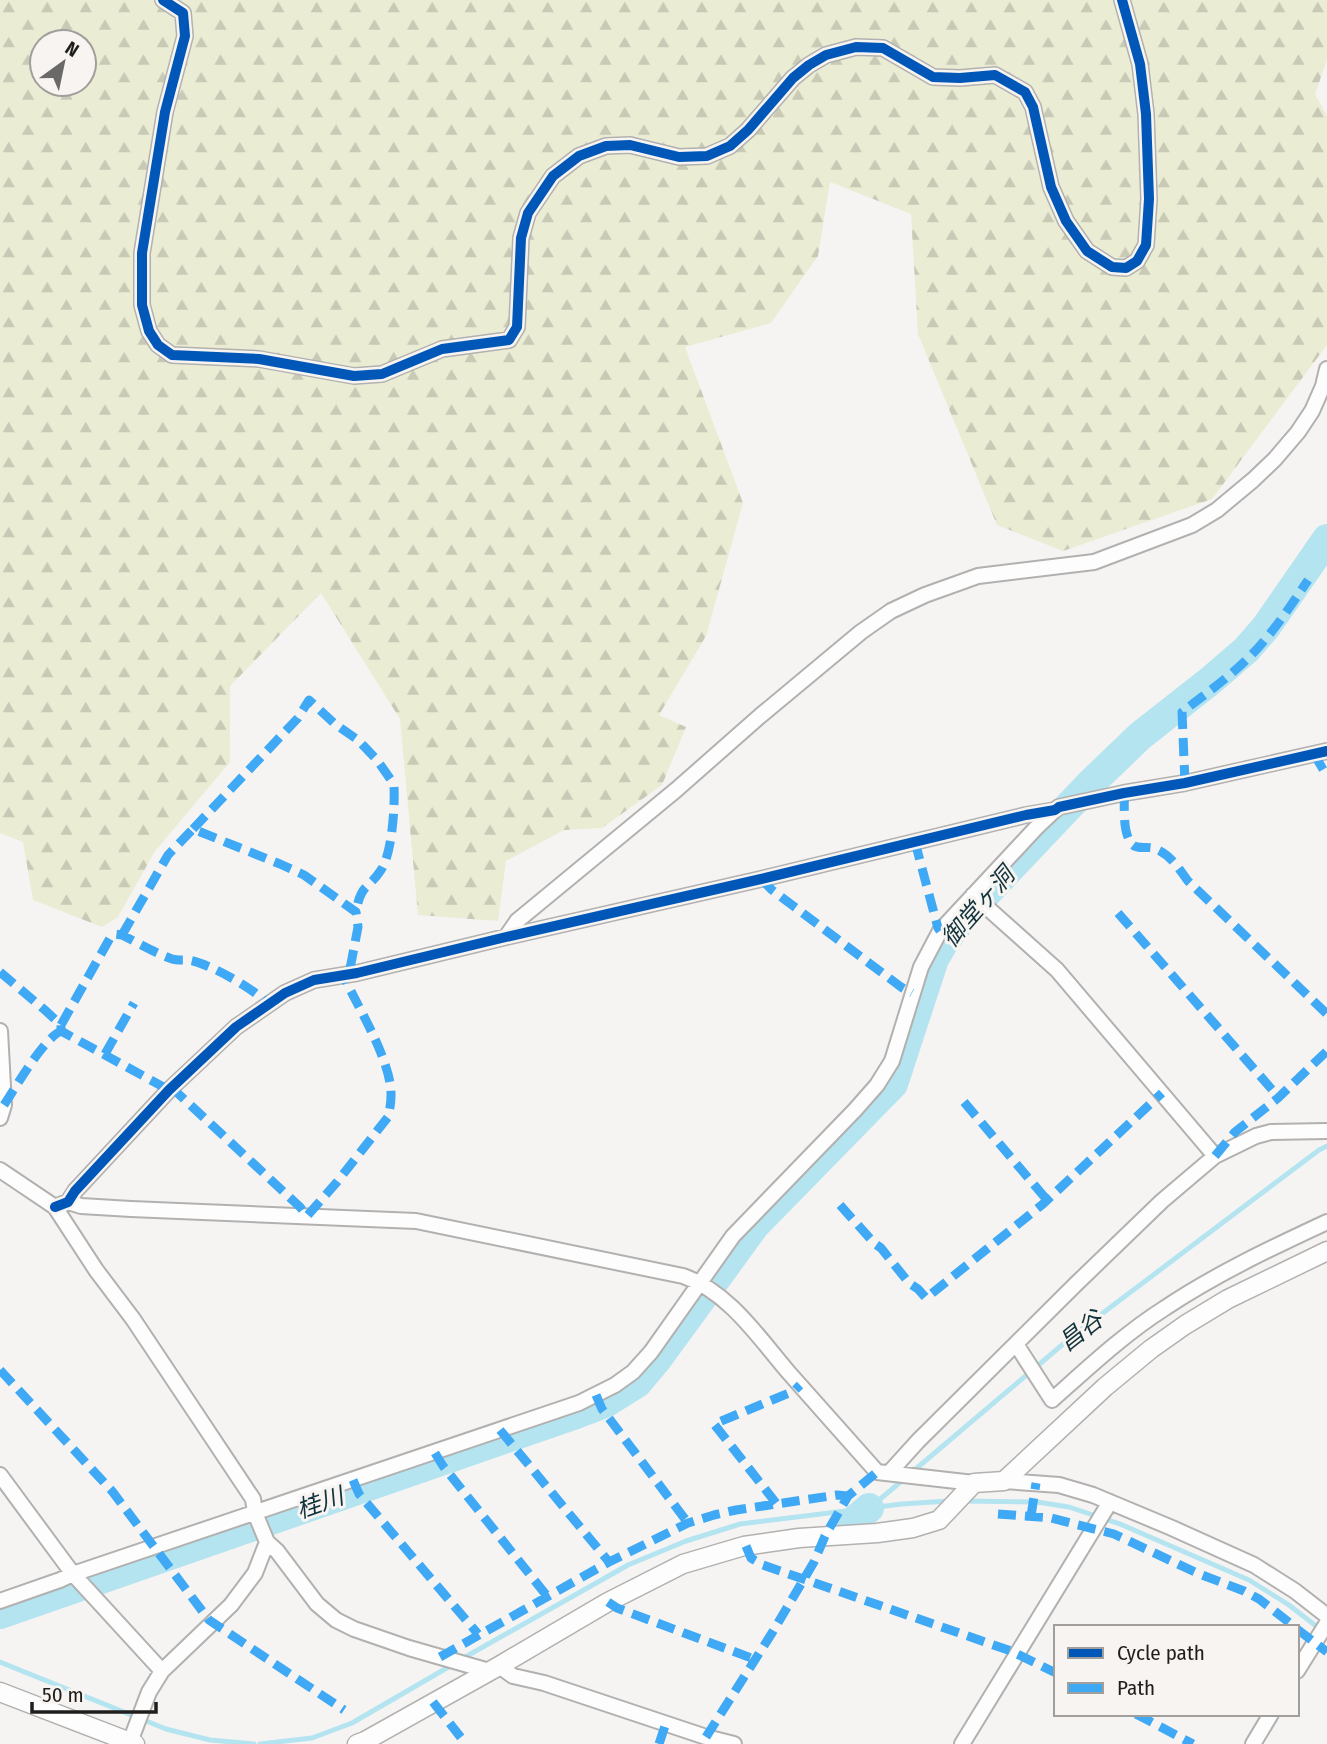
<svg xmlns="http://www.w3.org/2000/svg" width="1327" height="1744" font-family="'Fira Sans Condensed','Noto Sans JP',sans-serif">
  <defs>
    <pattern id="forest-firs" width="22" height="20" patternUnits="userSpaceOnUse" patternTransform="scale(1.75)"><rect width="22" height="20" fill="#eaecd4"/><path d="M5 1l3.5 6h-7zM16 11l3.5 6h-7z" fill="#c8cab6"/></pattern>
  </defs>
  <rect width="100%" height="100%" fill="#f6f4f2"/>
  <path fill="url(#forest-firs)" fill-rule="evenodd" d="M0,0H1327V60L1315,94L1327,116V345L1212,499L1063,551L997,525L918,334L911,214L830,182L818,256L771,323L685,347L743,503L706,636L659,715L686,727L662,785L602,828L564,830L506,861L498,921L418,915L400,719L321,593L230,686V762L155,851L118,917L102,927L33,900L23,842L0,833ZM42,42H84V84H42Z"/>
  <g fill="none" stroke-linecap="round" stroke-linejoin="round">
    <path stroke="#b5e4f1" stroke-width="5" d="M911,1473L1075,1334L1319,1150L1327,1146
      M962,1501L1037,1502L1069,1507L1120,1524L1249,1580L1289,1605L1321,1630
      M846,1528L904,1479
      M460,1660L628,1565L686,1541L740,1524L902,1504L949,1501
      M0,1662L166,1729L210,1740L254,1744
      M260,1744L312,1738L352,1723L452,1665"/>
    <path stroke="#b5e4f1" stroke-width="30" d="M846,1528L869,1508
      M0,1614L576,1414L605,1403L637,1383L658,1358L755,1225L893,1084L934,959L944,942L962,919L1090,784L1140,736L1210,681L1246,650L1266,627L1327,539"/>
    <defs>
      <path id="minor" d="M163,0L183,13L185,36L165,112L142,253V305L149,331L158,345L172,355L259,359L354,376L382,374L442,349L509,340L517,327L521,238L528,213L553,176L579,156L606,146L630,145L679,157L707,156L730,146L748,130L793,78L809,65L826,55L856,47L883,48L933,77L960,78L995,75L1025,92L1033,107L1051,187L1066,221L1087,251L1112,267L1126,268L1137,261L1146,245L1149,199L1146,114L1140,64L1122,0
        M973,895L1057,970L1215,1156
        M506,937L517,921L676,790L760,716L861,632L891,611L925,595L978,576L1094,562L1192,525L1217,510L1253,480L1275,459L1298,432L1312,411L1323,386L1327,369
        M0,1031L4,1105L0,1118
        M0,1170L55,1207L96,1270L133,1319L253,1499L255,1513L267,1542L277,1551L317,1604L336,1620L354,1629L409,1648L489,1671
        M68,1202L81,1206L131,1209L416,1221L683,1276C729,1292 759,1338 790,1374C819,1407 848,1439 877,1472L974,1483
        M55,1207L68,1202L75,1191L169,1090L236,1027L285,993L314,980L357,973L506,937L761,879L1026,815L1055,810L1059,807L1124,793L1185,783L1327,751
        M1016,1344L1052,1400C1088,1368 1124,1334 1165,1308C1216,1274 1271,1248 1327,1222
        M889,1473L918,1441L1077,1283L1162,1201L1215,1156L1256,1136L1271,1132L1327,1131
        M0,1475L73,1574L162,1671
        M1004,1481L1059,1485L1093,1495L1172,1528L1254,1565L1295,1591L1327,1616
        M0,1601L60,1580L73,1574L579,1403L615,1385L633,1372L651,1352L733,1236L855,1110L877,1085L892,1061L921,967L940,931L1036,828L1055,810
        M499,1666L513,1676L544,1683L706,1737L734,1744
        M1297,1671L1327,1623
        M130,1742L149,1692L162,1671L231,1605L255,1573L267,1542
        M962,1744L1110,1502
        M1253,1744L1271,1714"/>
      <path id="tertiary" d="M0,1692L135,1744
        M357,1744L365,1741L499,1666L608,1602L683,1564L744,1546L799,1538L877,1533L913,1528L939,1520L974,1483L1004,1481L1105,1387L1151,1349L1185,1325L1228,1299L1327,1251"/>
    </defs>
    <use href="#minor" stroke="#b2b1b0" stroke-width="18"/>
    <use href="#tertiary" stroke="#b2b1b0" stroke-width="21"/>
    <use href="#minor" stroke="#fefdfd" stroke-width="14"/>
    <use href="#tertiary" stroke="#fefdfd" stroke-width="18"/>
    <path stroke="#3fa9f5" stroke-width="9" stroke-dasharray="18 9" stroke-linecap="butt" d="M1314,754L1327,776
      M1185,783L1182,712C1208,692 1235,673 1257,649C1276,628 1292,604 1308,580
      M1124,793C1125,807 1122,830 1131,843C1137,851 1147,845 1156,849C1171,855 1179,869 1188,881L1327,1014
      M193,829L298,718L309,700L335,724L358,740L377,760L391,780L394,787C395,807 392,854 381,870C368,890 361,883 356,912
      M915,842L938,928L940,931
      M761,879L772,890L901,987L912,993
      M1118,913L1275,1093L1278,1098
      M122,935L168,855L193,829L280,864L304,875L356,912L358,927L349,974
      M0,972L46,1011L61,1025V1031L169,1090
      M61,1025L110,938L114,934L122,935C138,943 155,953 172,959C178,961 186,959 193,961C211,965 259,991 268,1005
      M105,1054L134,1003
      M171,1087L300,1207L307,1216L337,1182L388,1117C391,1105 392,1095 390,1083C384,1049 358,1007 343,975
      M964,1102L1047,1200
      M4,1105C16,1087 43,1039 61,1031
      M1215,1156L1235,1132L1278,1098L1327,1051
      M840,1205L874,1243L881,1248L909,1283L918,1289L926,1298L1043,1204L1162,1093
      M0,1370L112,1491L209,1620L344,1710
      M596,1395L602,1409L688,1523
      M500,1430L609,1562
      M435,1453L443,1466L547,1596
      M353,1480L359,1494L478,1634
      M776,1503L714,1424L794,1391L800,1385
      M998,1514L1051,1518L1114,1534L1197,1573L1244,1591L1259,1599L1295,1627
      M1031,1516L1036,1483
      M746,1546L751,1558L763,1565L1011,1651L1056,1673
      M608,1602L617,1608L754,1659
      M1297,1629L1327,1652
      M440,1657L609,1562L688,1523L714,1515L736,1510L837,1495L848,1496
      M433,1702L466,1744
      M1136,1714L1193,1744
      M706,1737L772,1633L814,1562L825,1536L848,1496L877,1472
      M659,1744L666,1723"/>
    <defs>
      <path id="cycleway" d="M163,0L183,13L185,36L165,112L142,253V305L149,331L158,345L172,355L259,359L354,376L382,374L442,349L509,340L517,327L521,238L528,213L553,176L579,156L606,146L630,145L679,157L707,156L730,146L748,130L793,78L809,65L826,55L856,47L883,48L933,77L960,78L995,75L1025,92L1033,107L1051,187L1066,221L1087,251L1112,267L1126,268L1137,261L1146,245L1149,199L1146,114L1140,64L1122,0
        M55,1207L68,1202L75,1191L169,1090L236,1027L285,993L314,980L357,973L506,937L761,879L1026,815L1055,810L1059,807L1124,793L1185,783L1327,751"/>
    </defs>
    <use href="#cycleway" stroke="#f7f4f1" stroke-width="15"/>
    <use href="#cycleway" stroke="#0057b8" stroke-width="10"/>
  </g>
  <g text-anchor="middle" stroke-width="6" stroke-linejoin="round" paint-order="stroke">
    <g font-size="24" font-style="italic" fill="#12333c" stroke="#f7f4f1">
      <text transform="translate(978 907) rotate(-49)" y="8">御堂ヶ洞</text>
      <text transform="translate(1081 1331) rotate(-38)" y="8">昌谷</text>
      <text transform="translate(320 1503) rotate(-19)" y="8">桂川</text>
    </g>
  </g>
  <rect x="1054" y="1625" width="245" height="91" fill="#f7f4f1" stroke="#a19e9c" stroke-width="2"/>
  <rect x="1068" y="1648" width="35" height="10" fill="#0057b8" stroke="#a19e9c" stroke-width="2"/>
  <text x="1117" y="1660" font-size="21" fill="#1f1e1d">Cycle path</text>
  <rect x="1068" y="1683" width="35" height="10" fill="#3fa9f5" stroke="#a19e9c" stroke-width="2"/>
  <text x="1117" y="1695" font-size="21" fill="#1f1e1d">Path</text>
  <g transform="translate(63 63) rotate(33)"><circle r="33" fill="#f7f4f1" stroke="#a19e9c" stroke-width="2"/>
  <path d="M0-5L12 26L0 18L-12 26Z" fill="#6a6968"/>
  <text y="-10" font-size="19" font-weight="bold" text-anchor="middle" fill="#1f1e1d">N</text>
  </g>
  <path d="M32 1702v10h124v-10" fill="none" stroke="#1f1e1d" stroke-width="3.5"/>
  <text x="42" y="1702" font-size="21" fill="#1f1e1d" stroke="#f7f4f1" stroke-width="5" paint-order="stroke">50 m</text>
</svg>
